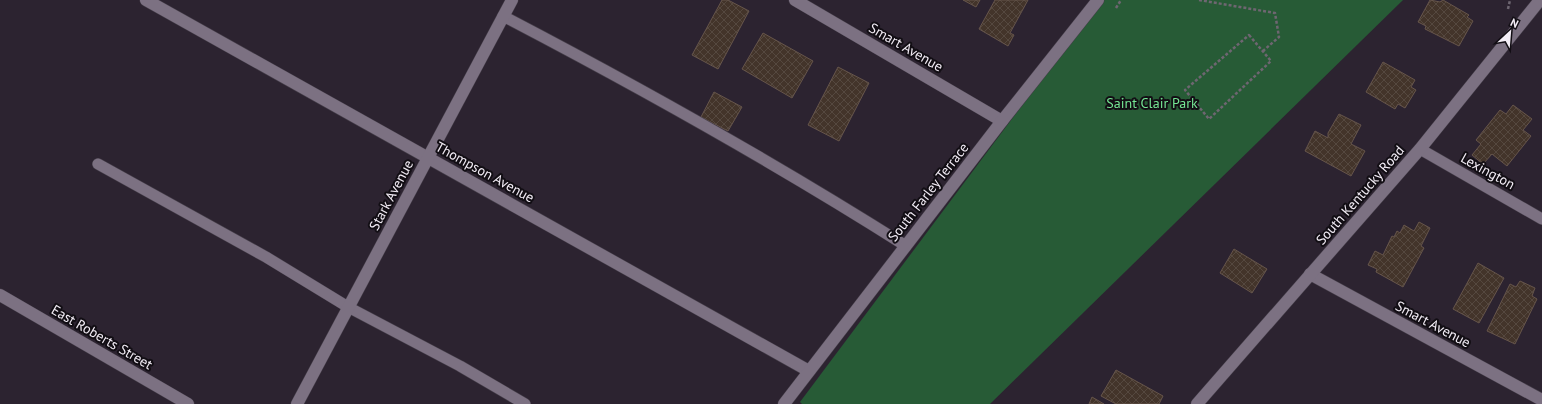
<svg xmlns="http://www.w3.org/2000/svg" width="1542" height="404" font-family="'PT Sans',sans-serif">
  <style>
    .green { fill: #275b36 }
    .building { fill: url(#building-cross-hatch); stroke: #66554b }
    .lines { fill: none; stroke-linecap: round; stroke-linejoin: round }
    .lane-casing { stroke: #453e49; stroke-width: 12 }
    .street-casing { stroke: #453e49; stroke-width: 13 }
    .path { stroke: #6e6671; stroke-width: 2.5; stroke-dasharray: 3 2; stroke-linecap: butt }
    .lane { stroke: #7c7182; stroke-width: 11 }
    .street { stroke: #7c7182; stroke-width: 12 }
    .labels { text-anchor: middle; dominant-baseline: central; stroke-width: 4; stroke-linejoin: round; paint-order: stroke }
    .street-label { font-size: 14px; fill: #f3edf6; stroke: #120e14 }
    .park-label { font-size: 14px; fill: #75e794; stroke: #120e14 }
  </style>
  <defs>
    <pattern id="building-cross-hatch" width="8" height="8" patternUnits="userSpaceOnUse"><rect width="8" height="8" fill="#43342a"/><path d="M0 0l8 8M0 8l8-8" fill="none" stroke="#55483f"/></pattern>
  </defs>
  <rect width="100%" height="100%" fill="#2c2330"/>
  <path class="green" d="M1101,0h302l-413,404h-188l-2,-2z"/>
  <g class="building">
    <path d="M722,0h6l21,11 -31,58 -26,-14z"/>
    <path d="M963,0h17l-4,7z"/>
    <path d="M995,0h33l-18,33 4,2 -6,11 -29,-17z"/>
    <path d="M1430,0l10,2 3,-2 26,15 -2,2 6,4 -14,25 -34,-17 1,-3 -8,-4z"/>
    <path d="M763,33l50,28 -21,37 -50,-29z"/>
    <path d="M1383,62l32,18 -4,7 5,3 -11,18 -7,-4 -3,5 -29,-17z"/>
    <path d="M838,67l31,16 -30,58 -31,-16z"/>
    <path d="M714,92l28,15 -14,24 -27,-14z"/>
    <path d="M1513,105l19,14 -9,11 8,6 -24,30 -15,-12 -9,10 -11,-9 9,-11 -5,-4 24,-30 6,4z"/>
    <path d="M1339,114l22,11 -10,19 14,7 -14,25 -46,-25 10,-20 13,7v-5z"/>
    <path d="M1419,222l11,6 -9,18 3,2 -21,39 -27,-15 1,-3 -9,-4 7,-14 8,4 9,-19 2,1 3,-6 3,2 4,-8 10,6z"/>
    <path d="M1234,249l33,20 -15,24 -32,-20z"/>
    <path d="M1478,263l26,15 -25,45 -26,-14z"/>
    <path d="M1520,281l15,7 -3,8 5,3 -22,45 -28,-13 23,-47 6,3z"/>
    <path d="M1116,370l47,26 -4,8h-43l-15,-8z"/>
    <path d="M1092,397l12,7h-15z"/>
  </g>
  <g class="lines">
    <g class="lane-casing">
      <g id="lane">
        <path d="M503,16c138,72 272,147 403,230"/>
        <path d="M1420,149l122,70"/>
        <path d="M98,164l168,93 82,50 112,59 65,38"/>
      </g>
    </g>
    <g class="street-casing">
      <g id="street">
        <path d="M146,0l663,371"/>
        <path d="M795,0l207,121"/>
        <path d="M1310,274l232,126"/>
        <path d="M0,295l188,109"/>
        <path d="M297,404l215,-404"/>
        <path d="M784,404l218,-283 96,-121"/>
        <path d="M1197,404l223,-255 120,-149"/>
      </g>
    </g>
    <g class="path">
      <path d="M1199,0l76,13 4,24 -16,14"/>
      <path d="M1116,8l5,-8"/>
      <path d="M1508,9l2,-9"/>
      <path d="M1249,35l22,26 -62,58 -24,-29z"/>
    </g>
    <use href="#lane" class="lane"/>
    <use href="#street" class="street"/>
  </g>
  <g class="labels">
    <g class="street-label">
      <text transform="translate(906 47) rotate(30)">Smart Avenue</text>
      <text transform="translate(1488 171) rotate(29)">Lexington</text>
      <text transform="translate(485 172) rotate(29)">Thompson Avenue</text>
      <text transform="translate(928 192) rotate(-52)">South Farley Terrace</text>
      <text transform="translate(391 195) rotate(-62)">Stark Avenue</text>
      <text transform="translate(1360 195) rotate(-49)">South Kentucky Road</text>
      <text transform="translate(1433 324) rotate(28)">Smart Avenue</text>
      <text transform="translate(102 337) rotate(30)">East Roberts Street</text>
    </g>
    <g class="park-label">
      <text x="1152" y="103">Saint Clair Park</text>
    </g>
  </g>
  <g transform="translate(1510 32) rotate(26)" stroke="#120e14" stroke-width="3" paint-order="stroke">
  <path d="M0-3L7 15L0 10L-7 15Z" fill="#f3edf6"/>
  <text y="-6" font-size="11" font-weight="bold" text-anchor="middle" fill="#f3edf6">N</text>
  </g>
</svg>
